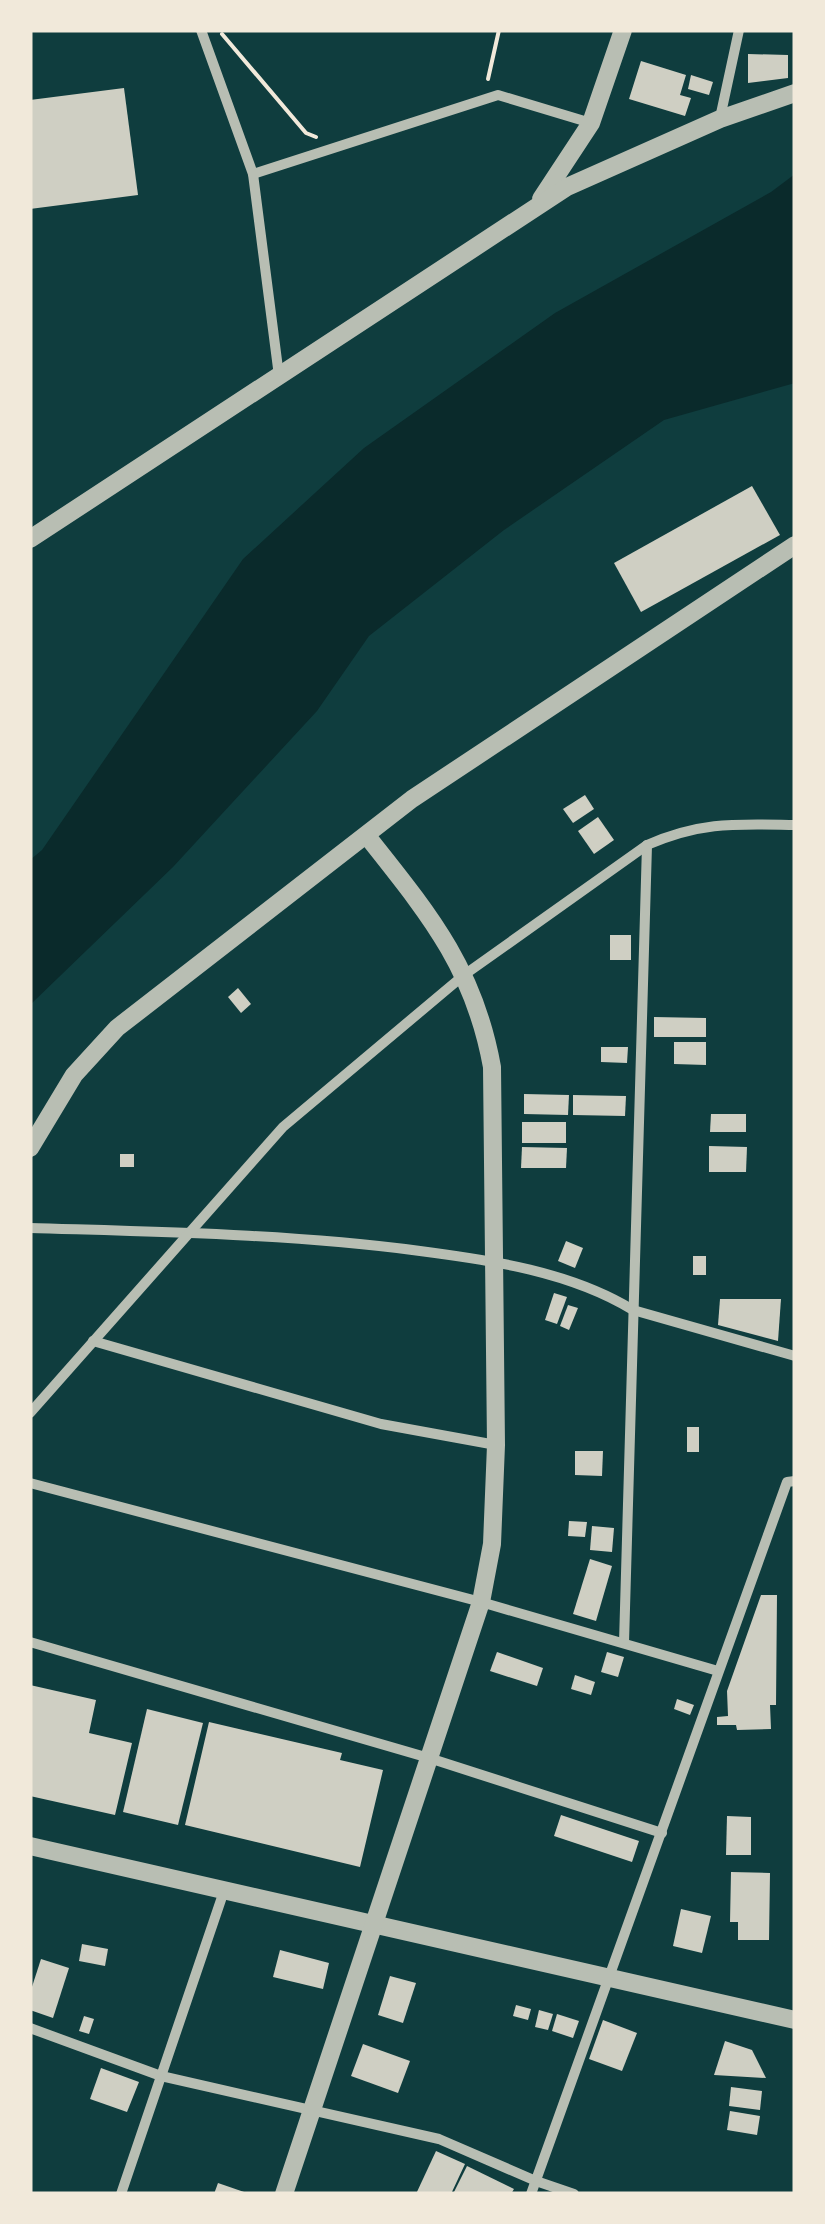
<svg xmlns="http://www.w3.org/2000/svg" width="825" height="2224" font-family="'Source Sans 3',sans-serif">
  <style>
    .water { fill: #0a2a2b }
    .building { fill: #cfcfc3 }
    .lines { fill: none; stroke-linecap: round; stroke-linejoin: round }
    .path { stroke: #f1e9da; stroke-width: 4 }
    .minor { stroke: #b8beb3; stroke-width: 10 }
    .tertiary { stroke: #b8beb3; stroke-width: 18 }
  </style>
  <rect width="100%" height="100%" fill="#0f3d3e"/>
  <path class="water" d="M795,174v209l-131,37 -160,110 -135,106 -52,75 -144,156 -143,138v-145l12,-10 201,-291 121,-111 191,-135 216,-121z"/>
  <g class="building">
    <path d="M748,54l40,1v23l-40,5z"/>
    <path d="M641,61l45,14 -6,20 11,3 -6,18 -56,-17z"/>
    <path d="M691,75l22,7 -4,13 -21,-6z"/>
    <path d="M124,88l14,107 -108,14v-109z"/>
    <path d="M752,486l28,49 -139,77 -27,-49z"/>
    <path d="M585,795l9,14 -21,14 -10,-14z"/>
    <path d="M598,817l16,23 -20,14 -16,-23z"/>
    <rect x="610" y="935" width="21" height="25"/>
    <path d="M238,988l13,16 -10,9 -13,-16z"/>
    <path d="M654,1017l52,1v19h-52z"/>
    <path d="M674,1042h32v23l-32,-1z"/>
    <path d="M601,1047h27l-1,16 -26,-1z"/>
    <path d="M524,1094l45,1 -1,20 -44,-1z"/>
    <path d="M573,1095l53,1 -1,20 -52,-1z"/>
    <path d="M711,1114h35v18h-36z"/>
    <rect x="522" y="1122" width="44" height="21"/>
    <path d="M709,1146l38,1 -1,25h-37z"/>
    <path d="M522,1147l45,1 -1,20h-45z"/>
    <rect x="120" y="1154" width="14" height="13"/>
    <path d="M566,1241l17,7 -8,20 -17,-7z"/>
    <rect x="693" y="1256" width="13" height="19"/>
    <path d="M554,1293l13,4 -10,27 -12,-4z"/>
    <path d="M720,1299h61l-3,42 -60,-16z"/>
    <path d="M568,1305l10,3 -9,22 -9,-4z"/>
    <rect x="687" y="1427" width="12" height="25"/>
    <path d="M575,1451h28l-1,25 -27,-1z"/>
    <path d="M569,1521l18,1 -2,15 -17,-1z"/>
    <path d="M592,1526l22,2 -2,24 -22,-2z"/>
    <path d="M590,1559l22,7 -16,55 -23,-7z"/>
    <path d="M761,1595h16l-1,110h-6l1,24 -34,1 -1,-5h-19v-8l11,-1 -1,-25z"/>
    <path d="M497,1652l46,16 -6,18 -47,-15z"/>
    <path d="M607,1652l17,5 -6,20 -17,-5z"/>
    <path d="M575,1675l20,7 -4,13 -20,-6z"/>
    <path d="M30,1685l66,15 -7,33 43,10 -17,72 -85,-19z"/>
    <path d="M677,1699l17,6 -4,10 -16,-6z"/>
    <path d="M147,1709l56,14 -25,102 -55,-13z"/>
    <path d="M209,1722l133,31 -2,7 43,10 -23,97 -175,-42z"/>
    <path d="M561,1815l78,26 -7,21 -78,-26z"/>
    <path d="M727,1816l24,1v38h-25z"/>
    <path d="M731,1872l39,1 -1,67h-31v-18h-8z"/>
    <path d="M681,1909l30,7 -9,37 -29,-7z"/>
    <path d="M82,1944l26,5 -3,17 -26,-5z"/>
    <path d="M280,1950l49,13 -6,26 -50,-12z"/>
    <path d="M41,1959l28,9 -16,50 -23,-8v-17z"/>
    <path d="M390,1976l26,7 -13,40 -25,-8z"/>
    <path d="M516,2005l15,4 -3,11 -15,-4z"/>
    <path d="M539,2010l14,4 -5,16 -13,-3z"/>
    <path d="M557,2014l22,7 -6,17 -21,-7z"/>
    <path d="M84,2016l10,3 -5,15 -10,-3z"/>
    <path d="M603,2020l34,13 -15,38 -33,-12z"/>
    <path d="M725,2041l27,9 14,28 -52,-3z"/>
    <path d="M363,2044l47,17 -12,32 -47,-17z"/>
    <path d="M101,2068l38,14 -12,30 -37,-13z"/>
    <path d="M731,2087l31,4 -2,19 -31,-4z"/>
    <path d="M730,2111l30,5 -3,19 -30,-5z"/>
    <path d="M436,2151l29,13 -14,30h-35z"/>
    <path d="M467,2166l47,23 -3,5 -57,-2z"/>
    <path d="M218,2183l29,10v1h-33z"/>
  </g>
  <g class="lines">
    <g class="path">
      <path d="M222,34l84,99 10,4"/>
      <path d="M488,79l11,-49"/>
    </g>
    <g class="minor">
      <path d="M201,30l52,144 26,202"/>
      <path d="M720,118l19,-88"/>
      <path d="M253,174l245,-79 93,28"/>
      <path d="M30,1228c130,4 261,6 390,23 71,9 151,21 213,59l162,46"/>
      <path d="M93,1341l288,83 115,21"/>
      <path d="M30,1413l253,-286 181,-152 183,-130c55,-24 90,-21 148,-20"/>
      <path d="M30,1483l451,119 237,69"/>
      <path d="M30,1642l399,116 233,75"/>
      <path d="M624,1643l23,-798"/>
      <path d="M30,2028l131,48 278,63 97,42 38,13"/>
      <path d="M121,2194l103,-303"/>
      <path d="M531,2194l256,-712 8,-1"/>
    </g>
    <g class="tertiary">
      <path d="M541,199l50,-76 32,-93"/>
      <path d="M30,539l537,-352 153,-68 75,-26"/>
      <path d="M30,1148l44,-73 43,-47 295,-229 383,-254"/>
      <path d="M30,1846l765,174"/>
      <path d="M284,2194l197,-592 11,-58 4,-99 -4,-378c-18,-100 -64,-154 -125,-231"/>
    </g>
  </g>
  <rect width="825" height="2224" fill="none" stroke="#f1e9da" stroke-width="65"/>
</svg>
